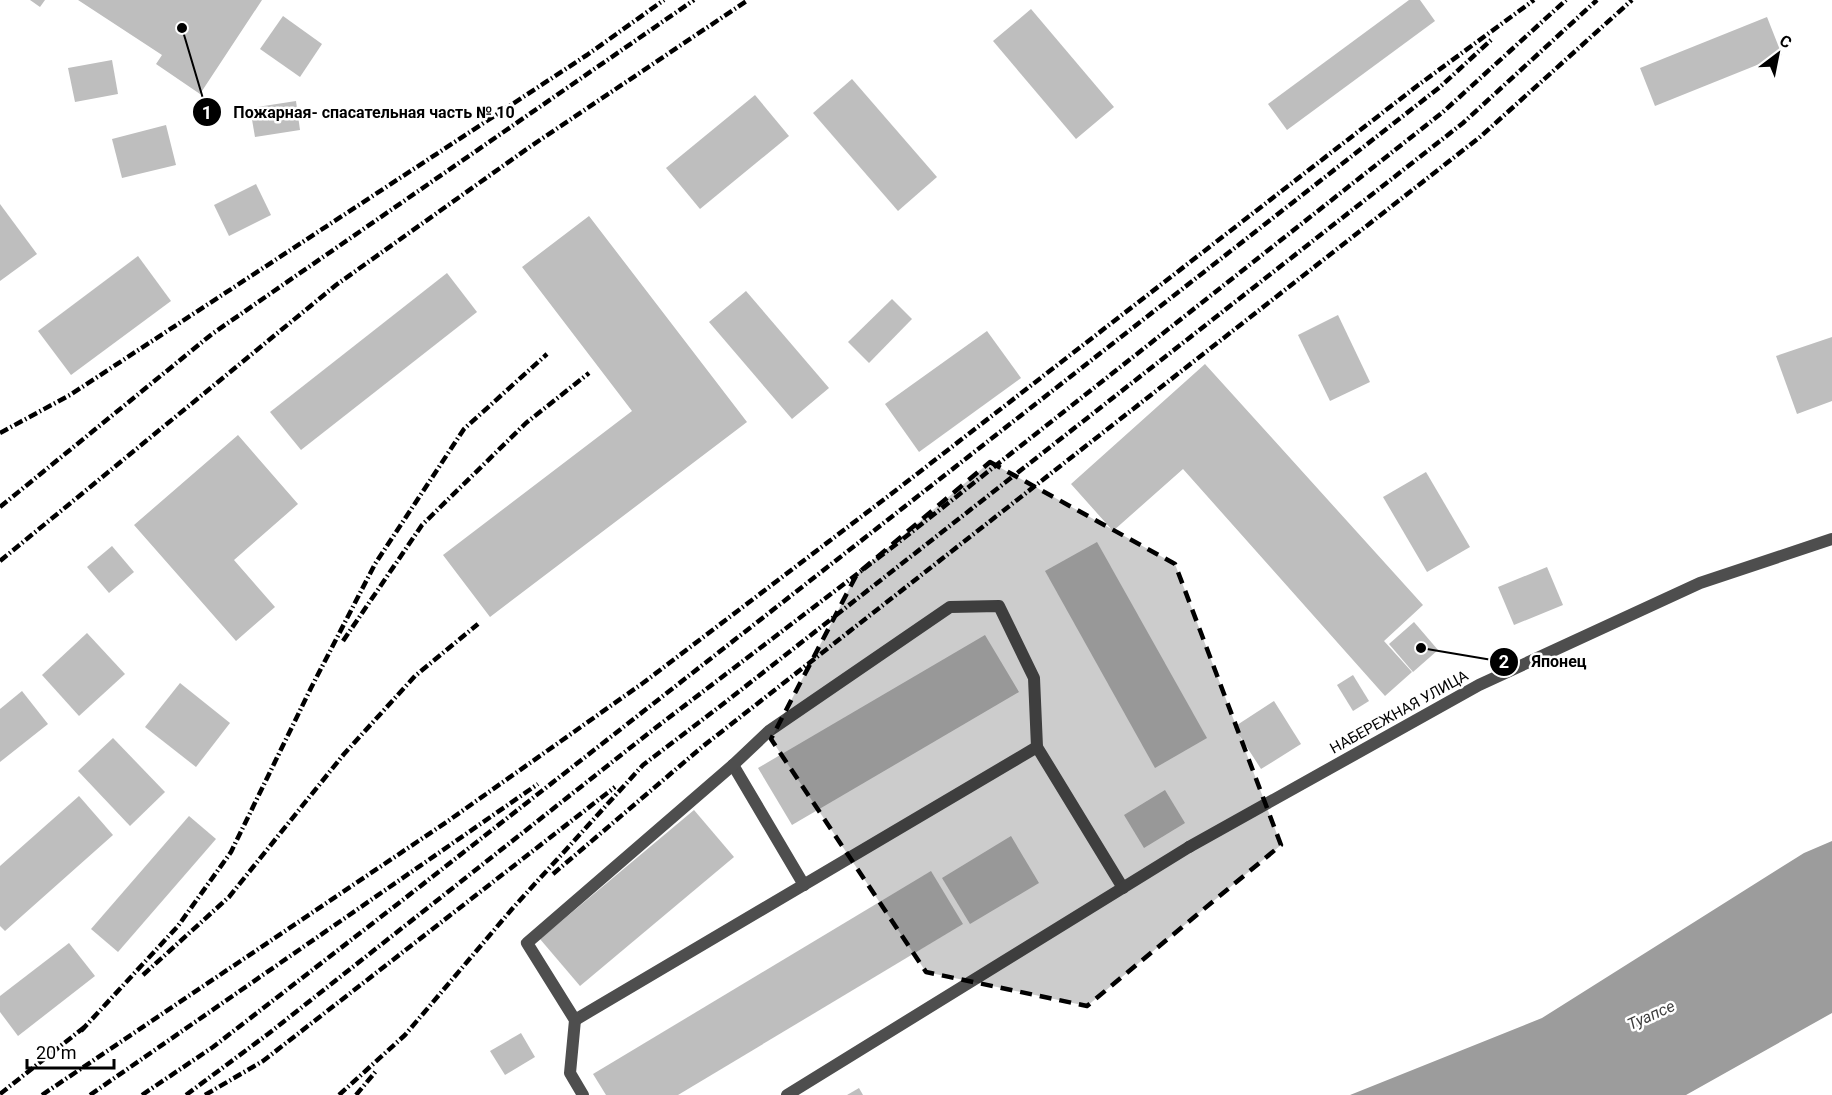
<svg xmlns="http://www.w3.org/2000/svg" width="1832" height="1095" font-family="Roboto,sans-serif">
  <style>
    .water { fill: #9c9c9c }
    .building { fill: #bebebe }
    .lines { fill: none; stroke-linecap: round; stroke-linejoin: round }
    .service { stroke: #4e4e4e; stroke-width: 12 }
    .minor { stroke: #4e4e4e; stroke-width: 12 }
    .rail { stroke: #000; stroke-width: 4.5; stroke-dasharray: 9 3 1.5 3; stroke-linecap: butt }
    .marked { fill: #000; fill-opacity: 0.2; stroke: #000; stroke-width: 4.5; stroke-dasharray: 12 8; stroke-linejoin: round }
    .labels { text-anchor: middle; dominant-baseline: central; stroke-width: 5; stroke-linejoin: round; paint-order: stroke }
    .street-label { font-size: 15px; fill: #000; stroke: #fff }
    .water-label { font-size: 16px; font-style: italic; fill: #3d3d3d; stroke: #fff }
    .leader { fill: none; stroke: #000; stroke-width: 2 }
    .callout-dot { fill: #000; stroke: #fff; stroke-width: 2 }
    .mark-label { font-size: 18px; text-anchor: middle; font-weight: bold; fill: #fff }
    .callout-label { font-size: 16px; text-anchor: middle; font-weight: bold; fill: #000; stroke: #fff; stroke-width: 5; stroke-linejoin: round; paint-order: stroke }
  </style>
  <rect width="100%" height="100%" fill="#fff"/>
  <path class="water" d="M1832,841v172l-146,82h-336l192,-77 262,-165z"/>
  <g class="building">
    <path d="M30,0h15l-5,7z"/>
    <path d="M78,0h184l-62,94 -44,-30 6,-9z"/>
    <path d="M1409,0h11l15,21 -148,109 -19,-26z"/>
    <path d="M1031,9l83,98 -38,32 -83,-98z"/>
    <path d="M283,16l39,28 -22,33 -40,-28z"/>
    <path d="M1767,17l15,38 -127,51 -15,-38z"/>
    <path d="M112,60l6,34 -43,8 -7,-34z"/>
    <path d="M852,79l85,98 -39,34 -85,-98z"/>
    <path d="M755,95l34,41 -89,73 -34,-41z"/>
    <path d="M296,101l4,29 -45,7 -5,-29z"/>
    <path d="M166,125l10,40 -54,13 -10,-39z"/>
    <path d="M256,184l15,31 -42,21 -15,-31z"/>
    <path d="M0,204l37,50 -37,27z"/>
    <path d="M589,216l158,206 -257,195 -47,-62 189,-144 -110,-144z"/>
    <path d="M138,256l33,45 -100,74 -33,-44z"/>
    <path d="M447,273l30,39 -176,138 -31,-38z"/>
    <path d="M746,291l83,97 -37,31 -83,-97z"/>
    <path d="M892,299l20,20 -43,44 -21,-21z"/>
    <path d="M1338,315l32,67 -40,19 -32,-66z"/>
    <path d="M987,331l34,47 -102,74 -34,-48z"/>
    <path d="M1832,337v64l-35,13 -21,-58z"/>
    <path d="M1205,364l218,241 -39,36 28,31 -27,24 -202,-227 -70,62 -42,-47z"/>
    <path d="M238,435l60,69 -64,56 41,47 -39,34 -102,-116z"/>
    <path d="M1426,472l44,75 -43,25 -44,-75z"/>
    <path d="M1097,542l110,196 -52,30 -110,-197z"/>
    <path d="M112,546l22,26 -25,21 -22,-26z"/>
    <path d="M1547,567l16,38 -49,20 -16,-38z"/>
    <path d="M1414,622l24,28 -25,22 -24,-28z"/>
    <path d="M87,633l38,41 -46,42 -37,-41z"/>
    <path d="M985,635l34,57 -227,133 -34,-57z"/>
    <path d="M1353,675l16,26 -16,10 -16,-26z"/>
    <path d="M180,683l50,40 -34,44 -51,-40z"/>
    <path d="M22,691l26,33 -48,38v-53z"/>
    <path d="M1274,701l27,43 -40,25 -27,-42z"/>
    <path d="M113,738l52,54 -35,34 -52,-55z"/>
    <path d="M1165,790l20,33 -41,25 -20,-33z"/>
    <path d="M79,796l34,39 -108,96 -5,-5v-60z"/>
    <path d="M694,810l40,47 -154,129 -40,-47z"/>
    <path d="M189,816l27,23 -98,113 -27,-23z"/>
    <path d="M1011,836l28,47 -69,41 -28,-46z"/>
    <path d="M931,871l32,53 -285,171h-72l-13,-21z"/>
    <path d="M69,943l26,33 -77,60 -18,-24v-16z"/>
    <path d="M521,1033l14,24 -30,18 -15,-24z"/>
    <path d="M859,1088l4,7h-16z"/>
  </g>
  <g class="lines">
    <g class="service">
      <path d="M733,765l71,120"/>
      <path d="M575,1020l462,-273"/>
      <path d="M583,1095l-13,-22 5,-53 -48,-77 206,-178 36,-34 181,-124 49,-1 35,72 3,69 86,141"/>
      <path d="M787,1095l402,-248"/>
    </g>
    <path class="minor" d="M1189,847l290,-162 221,-102 132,-44"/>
    <g class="rail">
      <path d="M0,433l70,-38 517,-340 77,-55"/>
      <path d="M0,507l212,-173 482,-334"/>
      <path d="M0,561l336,-276 195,-139 217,-146"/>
      <path d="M343,641l79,-116 104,-102 63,-50"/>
      <path d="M553,874l149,-127 778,-610 152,-137"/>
      <path d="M143,975l86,-78 115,-143 71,-78 63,-52"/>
      <path d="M81,1031l97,-105 53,-74 80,-164 64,-124 89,-135 83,-75"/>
      <path d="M0,1094l87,-69"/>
      <path d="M42,1095l406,-274 195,-138 252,-192 522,-405 117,-86"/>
      <path d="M90,1095l448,-311"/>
      <path d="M142,1095l71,-48 191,-148 1036,-812 51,-47"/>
      <path d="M186,1095l82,-61 386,-305 245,-187 544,-430 123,-112"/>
      <path d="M205,1095l58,-34 352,-274"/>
      <path d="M339,1095l66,-60 107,-126 131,-144 80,-61 740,-581 134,-123"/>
      <path d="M356,1095l21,-25"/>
    </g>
  </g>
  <path class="marked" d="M990,462l185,102 106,281 -194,161 -161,-34 -155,-233 86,-165z"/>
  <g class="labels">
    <g class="street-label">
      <text transform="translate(1399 712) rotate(-29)">НАБЕРЕЖНАЯ УЛИЦА</text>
    </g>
    <g class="water-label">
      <text transform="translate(1651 1015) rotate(-24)">Туапсе</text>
    </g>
  </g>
  <path class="leader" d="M182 28L207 112M1421 648L1504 662"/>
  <g class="callout-dot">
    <circle cx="182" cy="28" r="6"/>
    <circle cx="1421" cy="648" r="6"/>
    <circle cx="207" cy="112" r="15"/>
    <circle cx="1504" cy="662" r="15"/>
  </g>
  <g class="mark-label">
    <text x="207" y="119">1</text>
    <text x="1504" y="668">2</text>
  </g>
  <g class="callout-label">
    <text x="374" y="118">Пожарная- спасательная часть № 10</text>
    <text x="1559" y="667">Японец</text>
  </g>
  <g transform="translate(1778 54) rotate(32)" stroke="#ffffff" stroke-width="4.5" paint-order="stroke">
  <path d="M0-4.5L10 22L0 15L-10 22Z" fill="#000000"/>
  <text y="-9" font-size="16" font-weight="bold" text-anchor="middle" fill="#000000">С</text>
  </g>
  <path d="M27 1059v9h87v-9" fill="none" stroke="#000000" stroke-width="3"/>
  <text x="36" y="1059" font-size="18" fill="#000000" stroke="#ffffff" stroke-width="4.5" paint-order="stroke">20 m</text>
</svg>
